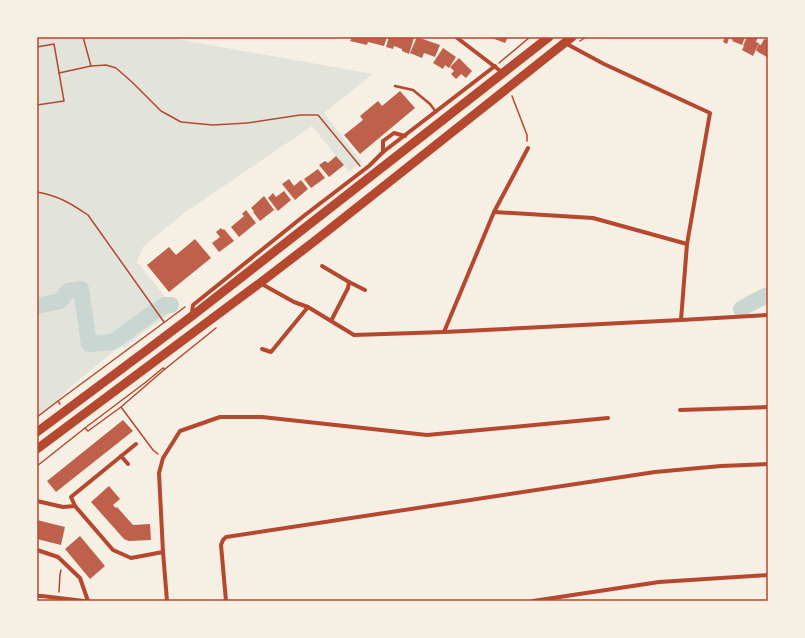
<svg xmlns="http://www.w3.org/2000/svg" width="805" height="638" font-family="'Varela Round',sans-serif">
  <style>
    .green { fill: #e2e4dc }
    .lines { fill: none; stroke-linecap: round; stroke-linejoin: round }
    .river { stroke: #c9d6d2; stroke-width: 16 }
    .building { fill: #bf614a }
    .path { stroke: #b5482f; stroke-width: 1.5 }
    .service { stroke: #b5482f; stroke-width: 2.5 }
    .minor { stroke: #b5482f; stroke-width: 4 }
    .trunk { stroke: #b5482f; stroke-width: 9 }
    .neatline { fill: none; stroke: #b5482f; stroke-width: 1.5 }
  </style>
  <rect width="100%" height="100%" fill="#f6efe4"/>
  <path class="green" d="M37,37h128l208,37 -49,39 38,49 -13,10 -37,-46 -128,87 -41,34 -6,15 38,47 -12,11 -14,8 -24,19 -5,-1 -48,40 -35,34z"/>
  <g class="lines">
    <g class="river">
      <path d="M37,306l23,-5 8,-10 13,-2 8,55 24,-2 42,-31"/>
      <path d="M741,309l16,-9 11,-5"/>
      <path d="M158,310l7,-5h6"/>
    </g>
  </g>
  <g class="building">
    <path d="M352,37h35l-3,9 -16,-4 -1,3 -17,-4z"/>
    <path d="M389,37h21l4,1 -5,16 -7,-3v-2l-8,-3 -1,3 -7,-2z"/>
    <path d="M417,37l23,8 -5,12 -11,-4 -2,5 -12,-5z"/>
    <path d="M489,37h19l-3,6z"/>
    <path d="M725,37h20l-3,8 -10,-4 1,-1 -4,-2 -2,6 -4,-2z"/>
    <path d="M747,37h11l-2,5 3,1 -6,13 -11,-6 2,-4h-1z"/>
    <path d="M764,39l4,1 -1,17 -9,-5 -2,-2 3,-6 2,1z"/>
    <path d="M443,48l13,9 -7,11 -4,-3 -2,4 -10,-6z"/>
    <path d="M459,58l13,13 -6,7 -5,-4 -5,5 -5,-5 3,-3 -4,-4z"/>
    <path d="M400,91l15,17 -55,46 -16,-19 19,-15 -3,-4 18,-15 4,5z"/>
    <path d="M336,156l8,9 -15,12 -10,-12 6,-4 3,2z"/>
    <path d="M318,169l7,9 -14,10 -7,-9z"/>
    <path d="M289,179l5,7 7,-6 7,9 -13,11 -13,-16z"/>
    <path d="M284,191l7,9 -13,11 -10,-13 5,-5 3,4z"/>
    <path d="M264,196l10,14 -14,11 -7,-9 1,-1 -3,-3z"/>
    <path d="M246,210l10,13 -17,14 -8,-10 13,-11 -2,-2z"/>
    <path d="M221,228l2,2 1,-1 10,12 -15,11 -7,-9 8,-6 -4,-5z"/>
    <path d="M195,239l16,19 -42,34 -22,-27 22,-18 7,8z"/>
    <path d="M123,420l10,11 -77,61 -9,-11z"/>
    <path d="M109,486l11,13 -7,6 3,3 1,-1 16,18 17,-1 1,16 -22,1 -5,-2 -33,-37z"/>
    <path d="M37,520l28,7 -4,18 -24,-6z"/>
    <path d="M80,536l25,30 -15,13 -25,-30z"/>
  </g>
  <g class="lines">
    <g class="path">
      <path d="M83,37l8,29 15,-1 10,3 16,14 29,29 20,11 32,3 34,-2 53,-8h18l42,51"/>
      <path d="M580,41l6,-4"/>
      <path d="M37,47l17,-3 10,57 -27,4"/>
      <path d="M499,63l31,-26"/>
      <path d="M59,73l32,-7"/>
      <path d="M512,96l15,39v6"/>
      <path d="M37,192c22,4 33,11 51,23l76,107"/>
      <path d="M60,404l-2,-3 127,-94"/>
      <path d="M121,407l32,43 5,4"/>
      <path d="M37,417l21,-16"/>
      <path d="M85,428l3,3 33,-24 44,-38 51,-41"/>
      <path d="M37,466l48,-38 61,-46 17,-14 2,1"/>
      <path d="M59,592l1,-18 1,-4"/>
    </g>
    <path class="service" d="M395,86l18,4 17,14 6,8"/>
    <g class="minor">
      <path d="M456,37l47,36"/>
      <path d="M565,43l39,21 106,49 -23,131 -6,76"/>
      <path d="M383,152v-11l11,-8 11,3"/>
      <path d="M494,212l99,6 94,26"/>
      <path d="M322,266l27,16 -1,6 -17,33"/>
      <path d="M349,282l16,8"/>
      <path d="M260,283l34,19 14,5 46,28 90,-3 237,-12 87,-5"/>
      <path d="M192,313l1,-8 112,-90 64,-49 14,-14 112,-86"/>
      <path d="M444,332l50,-120 34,-64"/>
      <path d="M262,349l9,3 37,-45"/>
      <path d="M680,410l88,-3"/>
      <path d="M136,444l-65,53 4,9 38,44 18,8 32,-6"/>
      <path d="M121,456l7,8"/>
      <path d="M37,501l26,6 12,-1"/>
      <path d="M37,550l21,7 22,21 8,23"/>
      <path d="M37,596h5l42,5"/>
      <path d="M167,601l-4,-49 -4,-79 4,-15 17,-27 40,-14h42l165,18 181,-17"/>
      <path d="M226,601l-5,-56 2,-5 3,-3 429,-65 66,-6 47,-2"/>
      <path d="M533,601l126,-19 109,-7"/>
    </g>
    <g class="trunk">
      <path d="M37,432l110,-82 45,-34 357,-279"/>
      <path d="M37,449l223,-166 56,-43 256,-203"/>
    </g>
  </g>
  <rect width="805" height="638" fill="none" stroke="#f6efe4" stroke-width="76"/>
  <rect x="38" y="38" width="729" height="562" class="neatline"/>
</svg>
